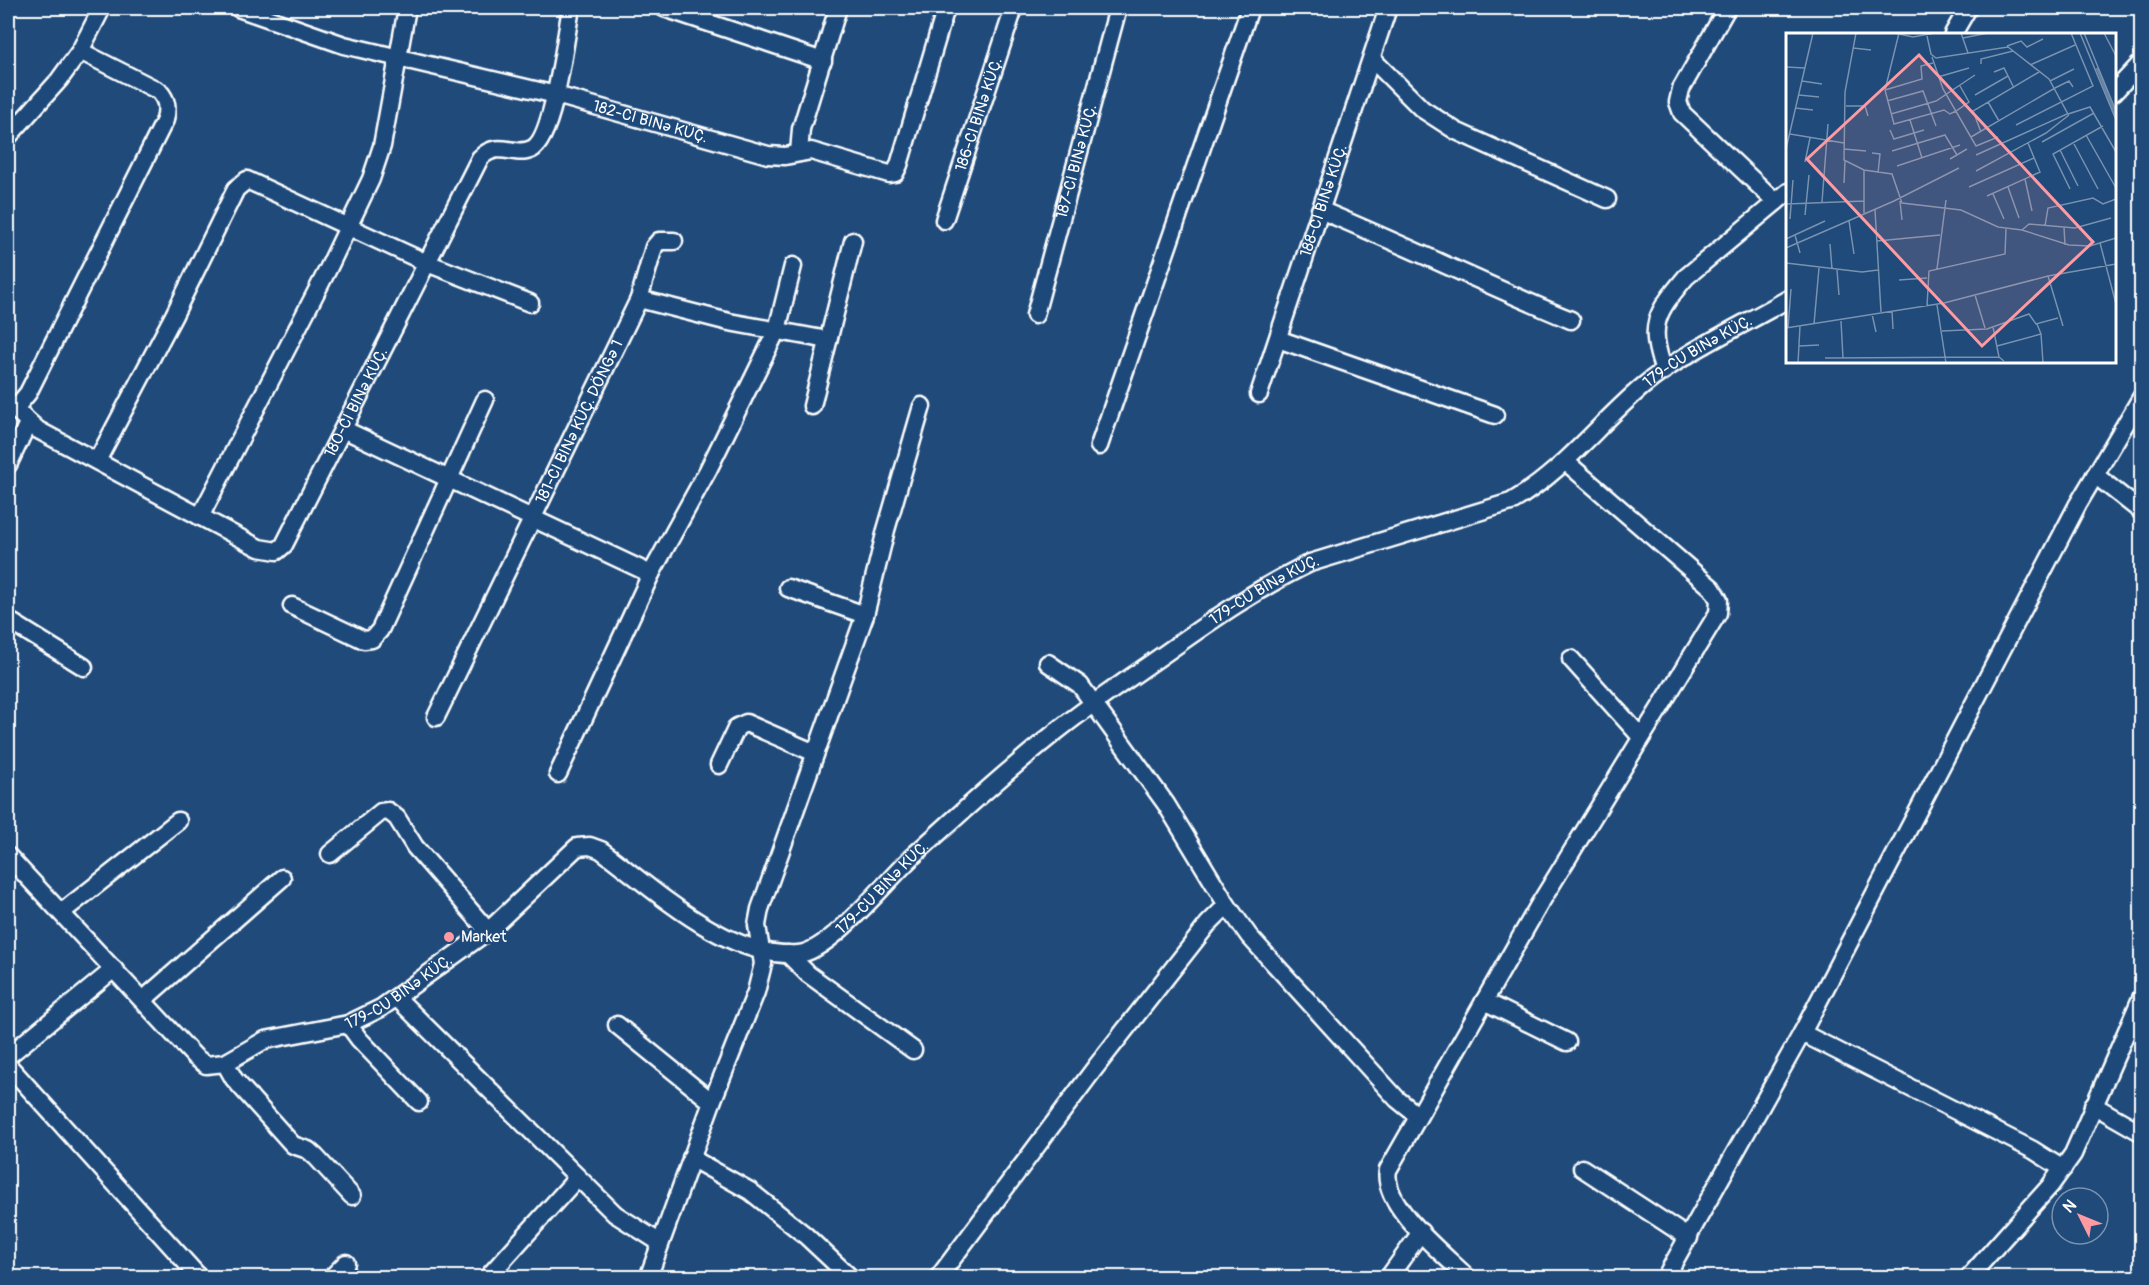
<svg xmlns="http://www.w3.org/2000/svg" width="2149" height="1285" font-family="Pangolin,sans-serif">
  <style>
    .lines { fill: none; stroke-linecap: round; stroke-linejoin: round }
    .street-casing { stroke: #fff; stroke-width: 21 }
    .street { stroke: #1f4a7a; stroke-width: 16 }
    .poi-dot { fill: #ff9aa2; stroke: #1f4a7a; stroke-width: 2 }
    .labels { text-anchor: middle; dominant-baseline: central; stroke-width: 5; stroke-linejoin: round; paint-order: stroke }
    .street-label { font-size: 16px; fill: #fff; stroke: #1f4a7a }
    .poi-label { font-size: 16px; fill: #fff; stroke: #1f4a7a; text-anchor: start }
    .inset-river { fill: none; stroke: #6583a4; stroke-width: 3 }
    .inset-road { fill: none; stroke: #7992af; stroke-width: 1.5 }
    .view { fill: #ff9aa2; fill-opacity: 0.15; stroke: #ff9aa2; stroke-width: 3 }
    .inset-edge { fill: none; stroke: #fff; stroke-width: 3 }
  </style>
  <rect width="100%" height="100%" fill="#1f4a7a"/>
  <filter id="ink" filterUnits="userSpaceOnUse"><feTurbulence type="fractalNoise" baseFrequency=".0167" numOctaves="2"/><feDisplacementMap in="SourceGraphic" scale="12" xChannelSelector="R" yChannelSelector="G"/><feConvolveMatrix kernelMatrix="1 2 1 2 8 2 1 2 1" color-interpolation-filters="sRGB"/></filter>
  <g filter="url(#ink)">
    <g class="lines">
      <g class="street-casing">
        <g id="street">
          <path id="s1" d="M238,8l106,37 212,50 212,60 17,1 26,-5 78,23 6,-1 4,-8 47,-157"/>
          <path d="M664,8l159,53"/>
          <path d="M1727,8l-46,81 -3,13 4,11 94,89"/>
          <path d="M1953,34l15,-26"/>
          <path d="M1372,59l50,50 34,22 151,68"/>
          <path d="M2114,92l28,-30"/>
          <path d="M8,137l51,-57 21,-29"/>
          <path d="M799,153l2,-24 37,-121"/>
          <path d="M1320,210c85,35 166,75 251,110"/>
          <path id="s2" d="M944,220l70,-212"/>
          <path d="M639,299l15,-52 5,-6h15"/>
          <path id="s3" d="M1035,315l83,-307"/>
          <path d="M1278,339l217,76"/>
          <path d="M1664,371c-16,-46 -9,-57 22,-94l102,-85"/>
          <path id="s4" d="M1259,394l129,-386"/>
          <path id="s5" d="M8,403l30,27 221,118 18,3 7,-6 196,-387c20,-19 34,0 52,-9 22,-11 34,-115 39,-141"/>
          <path d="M812,406l41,-165"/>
          <path d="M14,410l14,-17 137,-273c3,-13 2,-20 -6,-29l-79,-40 22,-43"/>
          <path d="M345,430l306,144"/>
          <path d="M1099,446l151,-438"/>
          <path d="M97,461l77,-146 62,-126 11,-9 180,83 103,40"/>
          <path d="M8,465l20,-42"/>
          <path d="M2095,475l47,37"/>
          <path d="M200,517l128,-248 43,-90 11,-33 25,-138"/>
          <path d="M788,588l77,27"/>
          <path d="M292,606l72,34 8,-1 8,-9 105,-230"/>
          <path d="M8,622l5,1 71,44"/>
          <path d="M1571,659l70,78"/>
          <path d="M1048,663l32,22 86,119 61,101 22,31 148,163 21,17"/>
          <path id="s6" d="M436,717l203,-418 90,23 99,18"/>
          <path d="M719,765l18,-38 9,-4 69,30"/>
          <path d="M558,774l93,-200 57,-104 69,-140 16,-64"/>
          <path d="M330,854l51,-42 7,-1 9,7 18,29 73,84"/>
          <path id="s7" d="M8,856l187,201 11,8 19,-2 40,-23 83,-16 33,-16 107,-77 89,-84 13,-1 11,4c54,40 126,109 197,104 32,-2 89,-74 115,-98 47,-42 94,-86 144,-125 35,-28 73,-53 110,-79 45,-32 93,-65 143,-89l201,-61c52,-30 86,-77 131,-115 40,-34 100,-61 146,-88"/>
          <path d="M62,912l116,-91"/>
          <path d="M788,954l20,20 105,76"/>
          <path d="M397,998l218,216 44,28"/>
          <path d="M143,1000l139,-122"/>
          <path d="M1484,1001l83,41"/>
          <path d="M348,1024l11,15 60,63"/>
          <path d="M617,1025l95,77"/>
          <path d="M1802,1033l231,117 30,19"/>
          <path d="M8,1056l106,-87"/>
          <path d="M225,1063l9,16 59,66 15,5 8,7 36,39"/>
          <path d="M8,1065l192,213"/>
          <path d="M2093,1105l49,28"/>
          <path d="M691,1158l59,33 55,44 46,43"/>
          <path d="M1582,1168l107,70"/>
          <path d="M331,1278l15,-15"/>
          <path d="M487,1278l90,-100"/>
          <path d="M648,1278l64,-176 44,-110 7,-28 -6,-39 3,-16 105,-294 21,-85 36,-124"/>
          <path d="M938,1278l157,-210 113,-144 19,-19"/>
          <path d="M1388,1278l33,-46"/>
          <path d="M1468,1278c-24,-24 -87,-72 -80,-108l151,-265 179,-292 1,-13 -7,-12 -146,-126"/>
          <path d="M1665,1278l137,-245 276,-529 64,-108"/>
          <path d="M1968,1278l82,-92 23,-32 69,-158"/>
        </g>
      </g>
      <use href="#street" class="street"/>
    </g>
  </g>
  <circle class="poi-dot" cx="449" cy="937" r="6"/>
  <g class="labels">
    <g class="street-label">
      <text stroke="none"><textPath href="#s2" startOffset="111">186-CI BINƏ KÜÇ.</textPath></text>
      <text stroke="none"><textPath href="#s1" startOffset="428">182-CI BINƏ KÜÇ.</textPath></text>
      <text stroke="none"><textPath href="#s3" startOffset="159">187-CI BINƏ KÜÇ.</textPath></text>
      <text stroke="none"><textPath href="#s4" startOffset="204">188-CI BINƏ KÜÇ.</textPath></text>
      <text stroke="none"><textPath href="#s7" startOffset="2080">179-CU BINƏ KÜÇ.</textPath></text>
      <text stroke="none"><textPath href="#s5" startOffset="478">180-CI BINƏ KÜÇ.</textPath></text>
      <text stroke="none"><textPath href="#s6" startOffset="328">181-CI BINƏ KÜÇ. DÖNGƏ 1</textPath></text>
      <text stroke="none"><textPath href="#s7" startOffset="1576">179-CU BINƏ KÜÇ.</textPath></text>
      <text stroke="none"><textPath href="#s7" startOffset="1090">179-CU BINƏ KÜÇ.</textPath></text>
      <text stroke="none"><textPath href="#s7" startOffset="498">179-CU BINƏ KÜÇ.</textPath></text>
    </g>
    <g class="poi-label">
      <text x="461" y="937">Market</text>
    </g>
  </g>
  <g transform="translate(1786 33)">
    <rect width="330" height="330" fill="#1f4a7a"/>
    <path class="inset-river" d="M311,35l19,48"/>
    <path class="inset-road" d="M70,0l-11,59 -1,68 20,10 28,4 10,29 59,7 37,17 24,3 47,15 21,1 26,-8M108,0l19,4 22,-4M113,0l-14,57 9,34 50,-14 6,4 6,-3 13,-9 -9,-16M175,0l7,20M294,0l36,87M298,0l32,78M318,0l12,23M141,3l4,18 5,4 72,-11 41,32 19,35 22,-7 26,45M177,5l25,-5M221,13l14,-5 6,6 16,-8M67,15l18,2M146,24l11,32 33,57 22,-9M195,31v-5l32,-8M244,32l45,-20M0,34l19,1M208,39l10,-4 10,20M152,44l31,-9M16,48l20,3M264,48l24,-12M99,57l37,-11 -1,-13 12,-3M13,62l20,2M189,62l33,-19M101,68l36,-10 13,35M202,69l11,19M60,73h19l3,10M9,75l18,2M105,81l45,-13 39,-26M124,87l12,38M230,92l77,-39 -22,-53M104,97l4,9 30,-9M195,99l-8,-21 66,-39M4,101l54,9M300,102l30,53M185,104l84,-49 14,-7 4,6M256,109l52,-29M287,109l25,47M0,116l27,-116M58,116l22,2M274,117l18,36M106,118l53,-16 12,20M86,120l8,1 -2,19M190,122l91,-41M164,126l17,-10M19,129l5,-24M111,133l63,-21M78,137v43M190,138l70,-38 23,-18M239,146l7,32M58,150l1,-22M183,154l65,-29M222,154l11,31M284,156l-17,-35 50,-28M207,161l11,25M201,163l53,-24 -12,-29M114,168l2,19M36,169l6,-78M0,171l78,-3M89,177l6,102M19,182l4,-40M4,186l3,-39M63,188l5,33M259,193l3,-18 45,-10 10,6 13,-5M278,194l1,18M236,197l7,-6 46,4 36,-10M9,202l5,18M0,206l39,-18M91,208l63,-6M314,210l16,61M44,211l2,25M0,215l108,-47 65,-33M0,230l76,9 16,-2M151,236l9,-69M51,237l2,25M262,243l15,50M113,247l28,-2M189,262l10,33M151,272l9,58M141,273l2,-35 76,-17 1,-25M106,278l1,18M86,281l4,18M55,288l2,37M28,291l5,-56M207,294l6,30 5,4M0,295l158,-25 104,-27 68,-12M2,295l3,-39M156,298l45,-2 42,-15 7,10 22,-6M255,301l2,29M13,313l20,-1M211,313l44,-12 -4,-10M39,325l174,-1M12,330l2,-37"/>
    <path class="view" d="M133,22l174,187 -111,104 -175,-187z"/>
    <rect width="330" height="330" class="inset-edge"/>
  </g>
  <rect width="2149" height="1285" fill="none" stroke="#1f4a7a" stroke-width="30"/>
  <rect x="15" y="15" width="2119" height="1255" fill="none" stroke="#fff" stroke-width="2" filter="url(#ink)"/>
  <g transform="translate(2080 1216) rotate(313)"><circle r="28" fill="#1f4a7a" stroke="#7992af" stroke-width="1.5"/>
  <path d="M0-4.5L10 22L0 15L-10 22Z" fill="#ff9aa2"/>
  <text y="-9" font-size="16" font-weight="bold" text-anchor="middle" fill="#ffffff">N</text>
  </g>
</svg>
